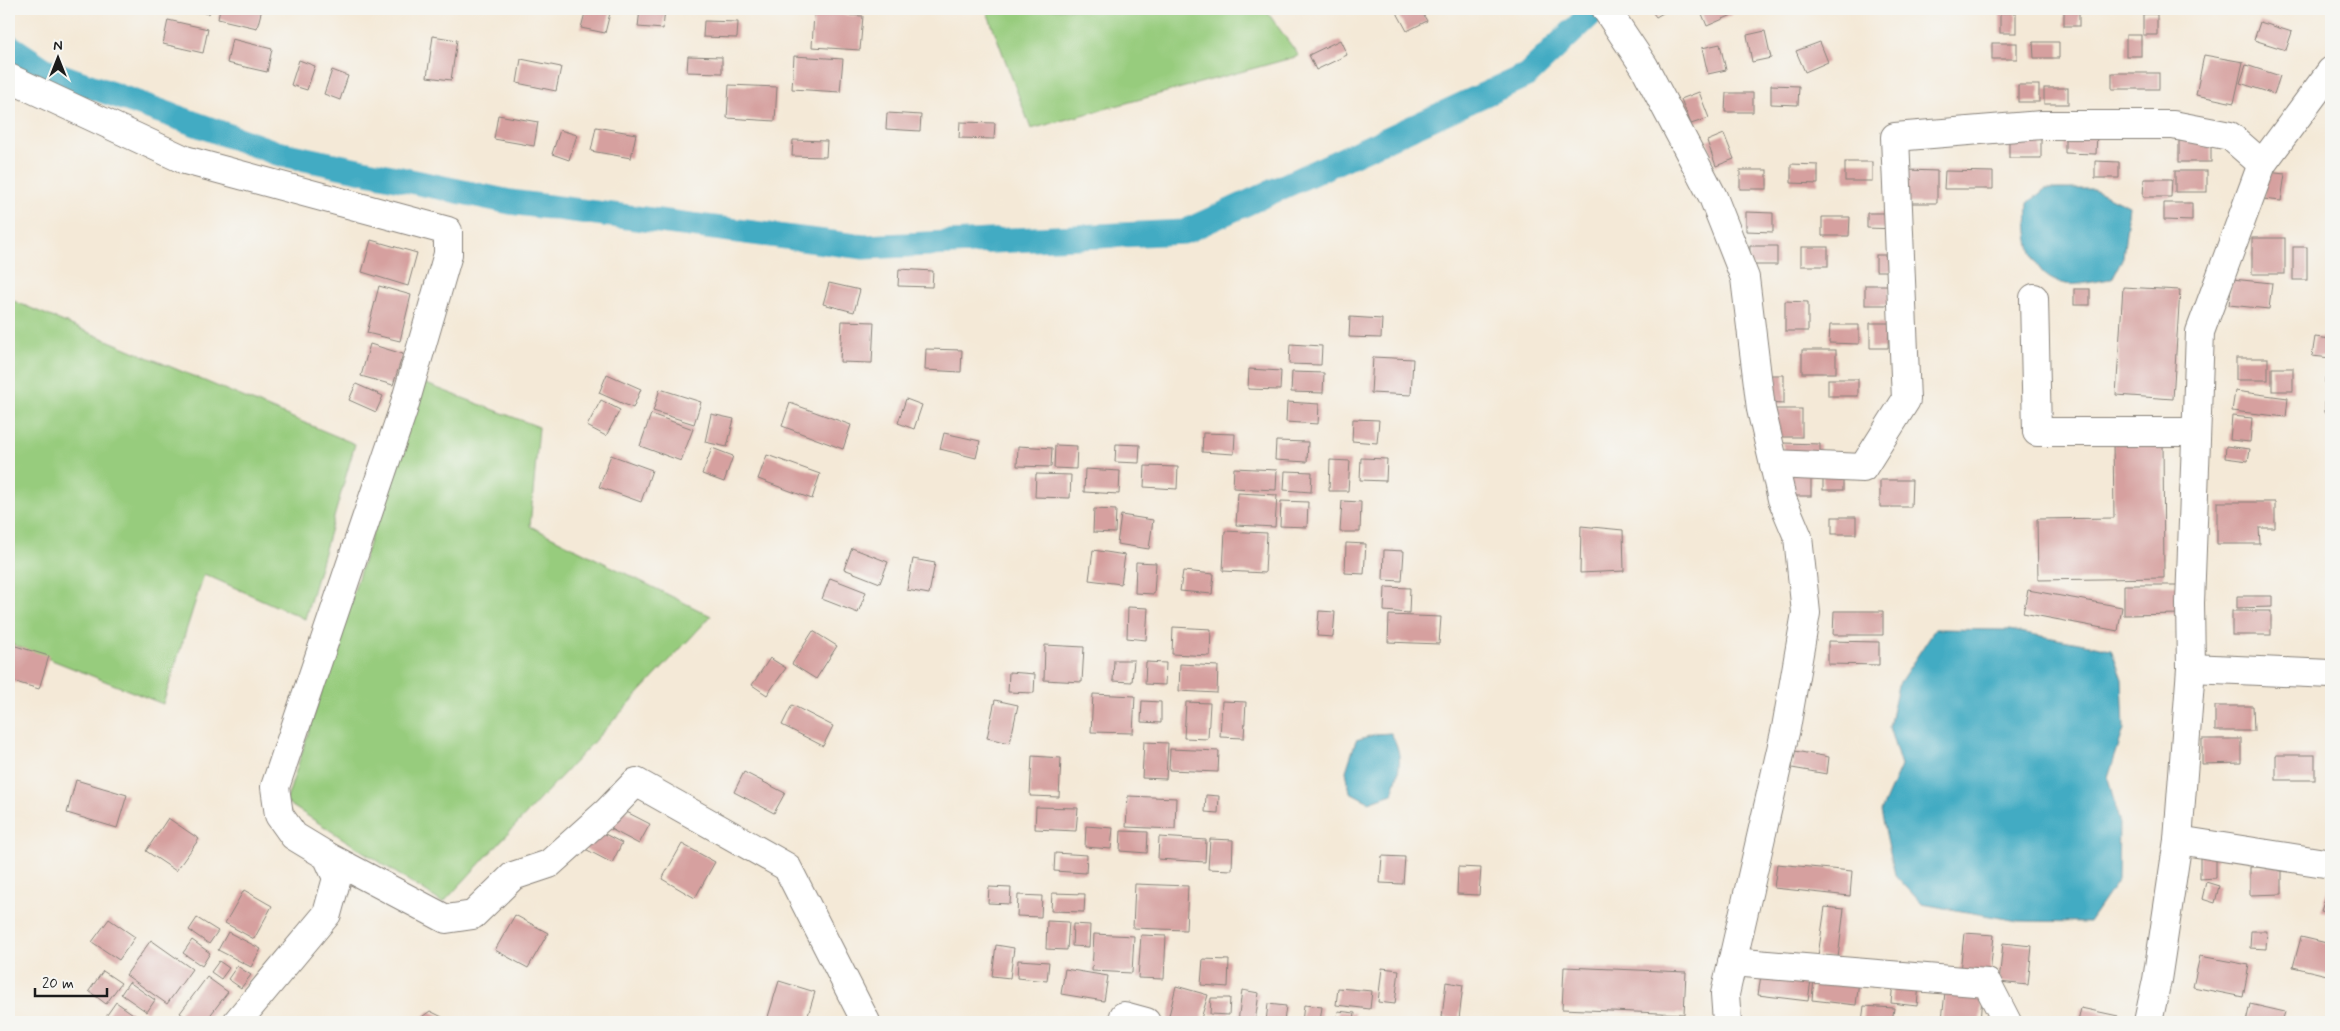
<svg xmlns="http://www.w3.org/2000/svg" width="2340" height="1031" font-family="Mynerve,sans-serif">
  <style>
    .green { fill: #97cc7d; stroke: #5a744c }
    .water { fill: #43abc3; stroke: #306470 }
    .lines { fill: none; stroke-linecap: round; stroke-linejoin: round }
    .canal { stroke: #43abc3; stroke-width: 25 }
    .building { fill: #d6a09f }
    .minor-casing { stroke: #88827a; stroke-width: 30 }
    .minor { stroke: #fff; stroke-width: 28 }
  </style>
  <rect width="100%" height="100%" fill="#f6f6f2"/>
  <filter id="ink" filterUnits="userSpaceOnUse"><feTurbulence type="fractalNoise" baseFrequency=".02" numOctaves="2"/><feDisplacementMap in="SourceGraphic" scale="10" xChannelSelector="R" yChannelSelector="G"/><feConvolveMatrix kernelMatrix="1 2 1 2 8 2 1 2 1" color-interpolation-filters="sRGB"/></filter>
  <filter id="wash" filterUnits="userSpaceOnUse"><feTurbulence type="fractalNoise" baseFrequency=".0096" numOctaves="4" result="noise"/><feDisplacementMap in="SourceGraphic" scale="20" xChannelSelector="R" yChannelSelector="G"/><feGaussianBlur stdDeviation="1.12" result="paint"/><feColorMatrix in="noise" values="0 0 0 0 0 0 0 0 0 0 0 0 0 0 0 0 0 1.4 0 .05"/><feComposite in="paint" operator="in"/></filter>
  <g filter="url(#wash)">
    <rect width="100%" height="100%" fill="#f4e9d7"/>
    <g class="green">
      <path d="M986,9h279l34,47 -268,73z"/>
      <path d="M9,299l346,145 -50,175 -101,-45 -41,130 -154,-61z"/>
      <path d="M421,382l118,45 -9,99 181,90 -268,287 -157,-101z"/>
    </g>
    <g class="water">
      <path d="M2045,189h48l36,17 -6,52 -11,21c-13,1 -32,7 -46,5 -38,-6 -40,-49 -38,-81z"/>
      <path d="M1935,629l74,1 102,19 11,30 2,50 -16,49 11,42 -1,60 -29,42 -71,-1 -96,-17 -27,-29 -14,-64 20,-45 -12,-39 9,-42z"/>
      <path d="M1391,733c13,24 9,36 1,61l-23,8 -19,-10 -4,-21 10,-31 20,-6z"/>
    </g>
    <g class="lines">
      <path class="canal" d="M9,46l36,24 232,83 233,49 354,45 320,-15 343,-157 69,-66"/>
    </g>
    <g id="blocks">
      <g class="building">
        <path d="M191,9h20l-2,5z"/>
        <path d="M220,9h42l-5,19 -39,-9z"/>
        <path d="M586,9h25l-6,24 -24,-5z"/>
        <path d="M640,9h25l-2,20 -25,-2z"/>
        <path d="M1395,9h25l7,12 -20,10z"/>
        <path d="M1650,9h20l-14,8z"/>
        <path d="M1700,9h29l3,6 -25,11z"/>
        <rect x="2064" y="9" width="15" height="17"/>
        <path d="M814,13l49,3 -3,34 -48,-3z"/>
        <rect x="2000" y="13" width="16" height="20"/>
        <rect x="2143" y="14" width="14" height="21"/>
        <path d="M168,20l40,9 -5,24 -40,-9z"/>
        <path d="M704,21l34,1 -1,16 -34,-1z"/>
        <path d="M2260,22l32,10 -6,18 -32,-10z"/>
        <path d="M1765,31l6,27 -19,4 -5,-27z"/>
        <rect x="2126" y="35" width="15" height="21"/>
        <path d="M433,36l24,4 -6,40 -24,-3z"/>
        <path d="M232,39l40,10 -5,23 -40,-9z"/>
        <path d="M1340,40l7,15 -31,15 -7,-15z"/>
        <path d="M1820,42l8,20 -23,10 -9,-21z"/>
        <path d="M2033,42h26v16h-25z"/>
        <rect x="1992" y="43" width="25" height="16"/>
        <path d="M1720,44l6,26 -18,4 -6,-26z"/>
        <path d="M2204,55l39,7 -9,41 -38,-8z"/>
        <path d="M688,56l34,1v16l-35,-1z"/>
        <path d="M794,56l49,3 -3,33 -48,-3z"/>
        <path d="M521,59l40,8 -5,24 -39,-8z"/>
        <path d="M299,60l16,6 -8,24 -16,-5z"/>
        <path d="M2246,65l34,11 -6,18 -34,-11z"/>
        <path d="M332,70l16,6 -8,24 -16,-6z"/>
        <rect x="2112" y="73" width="47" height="16"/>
        <path d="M729,85l48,2 -2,34 -48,-3z"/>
        <path d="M1771,85l28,1 -1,19 -27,-1z"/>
        <rect x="2018" y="85" width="21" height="17"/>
        <rect x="2044" y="88" width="24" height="16"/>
        <path d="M1699,92l10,26 -18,6 -10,-25z"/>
        <path d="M1726,93h27v19h-28z"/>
        <path d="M887,113l34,2 -1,16 -34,-2z"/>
        <path d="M498,115l40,7 -4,24 -40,-7z"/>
        <path d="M960,122l35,1 -1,16 -35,-1z"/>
        <path d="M596,127l40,7 -5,24 -40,-7z"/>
        <path d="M560,130l17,5 -8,25 -17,-6z"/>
        <path d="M2065,133h32l-1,21 -31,-1z"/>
        <path d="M1724,134l10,25 -18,7 -9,-25z"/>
        <rect x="2009" y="137" width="32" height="21"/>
        <path d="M793,140l34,1 -1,16 -34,-1z"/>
        <rect x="2179" y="141" width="32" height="21"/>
        <path d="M2095,161l24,1v16h-24z"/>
        <rect x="1845" y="162" width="27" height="19"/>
        <path d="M1791,164l27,1v19l-27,-1z"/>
        <rect x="1740" y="170" width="27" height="19"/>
        <path d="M1907,170l30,1v32h-30z"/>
        <path d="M1945,171l48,1v17h-49z"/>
        <rect x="2175" y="171" width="32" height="21"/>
        <path d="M2267,172l18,2 -4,27 -18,-2z"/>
        <path d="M2144,179h28l-1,18h-28z"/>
        <path d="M2164,203h28v18l-28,-1z"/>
        <path d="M1746,212l27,1v19l-27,-1z"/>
        <path d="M1867,213h30v16l-30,-1z"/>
        <path d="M1822,217h28l-1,19h-27z"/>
        <rect x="2252" y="238" width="33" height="36"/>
        <path d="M371,240l46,13 -9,33 -46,-14z"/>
        <path d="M1750,246h27v19h-28z"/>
        <rect x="1801" y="247" width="27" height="19"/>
        <rect x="2293" y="247" width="14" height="33"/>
        <rect x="1876" y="255" width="18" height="16"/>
        <path d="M899,269l34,2 -1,16 -34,-1z"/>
        <path d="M2232,279l40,4 -3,26 -40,-4z"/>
        <path d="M829,283l31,7 -6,22 -31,-8z"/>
        <rect x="1865" y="285" width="24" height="20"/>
        <path d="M379,286l32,9 -11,46 -33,-8z"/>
        <path d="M2123,287l57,3 -7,109 -57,-4z"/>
        <rect x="2074" y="289" width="16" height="16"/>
        <path d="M1785,301l23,1v29h-23z"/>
        <path d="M1350,317l32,2 -1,19 -32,-1z"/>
        <path d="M842,321l32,1 -2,41 -32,-1z"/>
        <path d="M1870,323h19l-1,25h-18z"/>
        <path d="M1830,325h29v19l-30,-1z"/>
        <path d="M2315,337l16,2v19l-19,-2z"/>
        <path d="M370,344l33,10 -10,31 -32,-9z"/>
        <path d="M1290,344l32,2 -1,19 -32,-1z"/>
        <path d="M926,349l36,1 -1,22 -36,-2z"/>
        <rect x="1802" y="350" width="34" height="23"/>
        <path d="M1373,357l40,2 -2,36 -40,-2z"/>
        <rect x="2236" y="358" width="32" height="22"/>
        <rect x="2272" y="368" width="21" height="23"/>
        <path d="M1249,369l32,2 -1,19 -32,-1z"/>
        <path d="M1292,372l32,1 -1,20 -32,-1z"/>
        <path d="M607,374l34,15 -8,19 -34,-15z"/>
        <path d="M1765,375h19v29l-20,-1z"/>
        <rect x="2325" y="378" width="6" height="34"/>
        <rect x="1828" y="379" width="30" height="17"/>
        <path d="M356,384l27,12 -7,16 -27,-12z"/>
        <path d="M660,389l41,13 -7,22 -41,-13z"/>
        <path d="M2235,391l53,7 -2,19 -54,-6z"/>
        <path d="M906,399l16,6 -8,24 -16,-6z"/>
        <path d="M601,400l19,10 -14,26 -19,-10z"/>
        <path d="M1287,402l32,2 -1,20 -32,-2z"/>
        <path d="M790,403l61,22 -8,24 -61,-23z"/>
        <rect x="1770" y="409" width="32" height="28"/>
        <path d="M651,414l42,15 -12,32 -41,-15z"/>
        <path d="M711,414l23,5 -7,28 -22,-5z"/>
        <path d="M2232,416l20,2 -2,24 -20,-2z"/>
        <path d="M1353,419l26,1 -2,23 -25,-2z"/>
        <path d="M944,433l36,8 -4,17 -36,-9z"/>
        <path d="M1203,433l32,1 -1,20 -32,-2z"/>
        <path d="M2163,438l1,140 -126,2 -1,-61 77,-1 -1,-79z"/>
        <path d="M1276,441l32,1 -1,20 -32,-2z"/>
        <path d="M1783,443l37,1v16l-37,-1z"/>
        <path d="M1116,444l24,1 -1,18 -24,-1z"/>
        <path d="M1055,445l22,1 -1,23 -22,-1z"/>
        <path d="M1018,446l34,2 -1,19 -34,-1z"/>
        <path d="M2226,446l24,3 -2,12 -23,-3z"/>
        <path d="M712,448l21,8 -9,26 -22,-8z"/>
        <path d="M611,455l41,15 -11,32 -42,-15z"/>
        <path d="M767,455l53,19 -8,25 -54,-20z"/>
        <path d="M1361,458l26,1 -1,22 -26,-1z"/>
        <path d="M1330,460l20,1 -2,30h-19z"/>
        <path d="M1145,466l33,1 -1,22 -33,-2z"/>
        <path d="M1234,468l43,2 -1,20 -43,-2z"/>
        <path d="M1085,469l35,2 -1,23 -35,-2z"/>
        <rect x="1790" y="469" width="21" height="27"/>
        <path d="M1285,471l27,1 -1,20 -27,-2z"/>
        <path d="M1036,474l35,1 -1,23 -35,-1z"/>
        <rect x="1823" y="474" width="20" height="16"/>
        <path d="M1880,480h32l-1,27h-31z"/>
        <path d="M1238,493l39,2 -2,32 -39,-2z"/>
        <path d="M1281,501l27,1 -1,25 -27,-1z"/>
        <path d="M1342,501l19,1 -1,30h-20z"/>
        <path d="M2217,502h58v26h-16l1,16h-43z"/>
        <path d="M1094,509l22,1 -1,23 -22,-1z"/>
        <path d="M1121,515l32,5 -4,29 -32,-5z"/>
        <rect x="1832" y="517" width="24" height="17"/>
        <path d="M1581,526l42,4 1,41 -44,2z"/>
        <path d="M1225,531l42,2 -2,40 -42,-2z"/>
        <path d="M1346,543l20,1 -2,30 -19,-1z"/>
        <path d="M852,548l36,14 -8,21 -36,-14z"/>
        <path d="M1093,550l32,5 -4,29 -32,-4z"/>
        <path d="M1384,550l20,1 -2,30 -19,-1z"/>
        <path d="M913,559l22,4 -6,31 -22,-4z"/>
        <path d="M1136,562l20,1 -2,31 -19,-1z"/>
        <path d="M1183,571l31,3 -2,20 -32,-3z"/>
        <path d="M830,578l36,14 -8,21 -36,-14z"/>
        <path d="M2124,585h57l1,29 -58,1z"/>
        <path d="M1385,587l25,1 -1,25 -25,-2z"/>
        <path d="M2028,590l94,17 -4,24 -95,-18z"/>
        <path d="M2237,596h35v11l-35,1z"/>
        <path d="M1128,607l20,1 -2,32 -19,-2z"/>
        <path d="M1319,611l16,1 -2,25 -16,-1z"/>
        <path d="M1834,611h49v24h-50z"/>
        <rect x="2232" y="611" width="39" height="24"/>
        <path d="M1389,615l52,2 -2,27 -51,-2z"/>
        <path d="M1173,627l38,2 -1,27 -38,-2z"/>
        <path d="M813,631l24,15 -21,33 -24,-15z"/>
        <path d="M1828,641l51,1v23l-51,-1z"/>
        <path d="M9,644l40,12 -10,33 -30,-9z"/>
        <path d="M1045,645l39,2 -2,35 -38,-2z"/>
        <path d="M770,658l16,10 -19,27 -15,-10z"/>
        <path d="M1114,660h20l-2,22 -19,-1z"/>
        <path d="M1146,662l20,1 -1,22 -20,-1z"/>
        <path d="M1180,664l38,2 -1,27 -38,-2z"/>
        <path d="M1009,672l26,2 -1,19 -26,-1z"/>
        <path d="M1093,694l42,2 -2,37 -42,-1z"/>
        <path d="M995,700l23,5 -8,38 -23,-5z"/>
        <path d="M1142,701l19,1v21l-20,-1z"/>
        <path d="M1222,701l24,1 -2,36 -24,-1z"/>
        <path d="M1186,702l24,1 -2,36 -24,-1z"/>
        <path d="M792,705l41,21 -10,20 -41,-21z"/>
        <path d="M2215,706h38l1,25h-39z"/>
        <path d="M2202,739h39v24l-39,1z"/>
        <path d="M1144,742l24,1 -2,36 -24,-1z"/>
        <path d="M1170,749l49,2 -1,21 -49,-2z"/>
        <path d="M1795,751l34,6 -2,17 -35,-6z"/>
        <rect x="2276" y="755" width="39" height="25"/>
        <path d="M1032,756l29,2 -2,39 -29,-1z"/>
        <path d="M744,772l41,21 -11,20 -40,-21z"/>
        <path d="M76,780l51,15 -10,33 -50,-15z"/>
        <path d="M1206,795l13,1 -1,17 -13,-1z"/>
        <path d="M1128,796l48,2 -1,31 -49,-2z"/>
        <path d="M609,803l41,21 -11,20 -40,-21z"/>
        <path d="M1036,807l42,1 -2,23 -41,-2z"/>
        <path d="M168,818l31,21 -23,32 -30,-20z"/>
        <path d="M582,822l40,21 -10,20 -40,-21z"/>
        <path d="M1086,826l27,2 -2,21 -26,-2z"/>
        <path d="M1121,831l27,1 -1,21 -27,-2z"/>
        <path d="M1159,837l47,3 -1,22 -47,-3z"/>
        <path d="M1210,839l23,1 -1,30 -24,-1z"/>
        <path d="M682,844l33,18 -20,36 -33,-19z"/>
        <path d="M1055,853l32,2 -1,18 -32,-2z"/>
        <path d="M2200,853h16v25l-16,1z"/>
        <path d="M1382,856l23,1 -2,27 -23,-1z"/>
        <path d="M1777,864l75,7 -2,25 -76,-8z"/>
        <path d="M1458,867l23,1 -2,27 -22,-1z"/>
        <path d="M2250,867h32v27l-32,1z"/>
        <path d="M2331,881v32l-10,-2z"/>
        <path d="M2206,882l13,4 -4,17 -13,-4z"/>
        <path d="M1135,884l53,2 -2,44 -53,-2z"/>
        <path d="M989,887l22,1 -1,16 -22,-1z"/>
        <path d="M244,890l28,16 -18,33 -29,-16z"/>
        <path d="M1052,893l33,1 -1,18 -33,-1z"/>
        <path d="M1018,895l24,1 -1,21 -24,-1z"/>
        <path d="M1825,907l19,2 -6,49 -20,-2z"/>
        <path d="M515,915l33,18 -20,35 -33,-18z"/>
        <path d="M197,918l21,13 -9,13 -20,-14z"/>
        <path d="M109,919l26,18 -16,23 -27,-18z"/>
        <path d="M1047,921l22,1 -2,28 -21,-1z"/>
        <path d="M1073,924l17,1 -1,22 -17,-1z"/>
        <path d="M2251,931h16l-1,18 -16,-1z"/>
        <path d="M228,932l33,17 -10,18 -33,-17z"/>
        <path d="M1964,933l30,2 -4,40 -30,-3z"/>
        <path d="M1094,934l40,2 -2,37 -40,-2z"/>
        <path d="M1141,935l25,1 -2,43 -26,-1z"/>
        <path d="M2301,937l30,7v32l-38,-9z"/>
        <path d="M151,940l41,29 -25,35 -41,-29z"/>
        <path d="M192,940l18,13 -8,13 -19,-13z"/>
        <path d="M2003,943l29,3 -4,39 -29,-3z"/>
        <path d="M996,945l18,3 -4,30 -18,-2z"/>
        <path d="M2200,956l49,9 -6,32 -50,-10z"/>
        <path d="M1203,959l26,1 -1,27 -27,-2z"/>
        <path d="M1018,960l31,2 -2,19 -30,-3z"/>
        <path d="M219,961l10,7 -8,11 -10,-7z"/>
        <path d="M237,966l14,9 -10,13 -13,-9z"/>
        <path d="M1564,967l122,5 -2,42 -122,-5z"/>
        <path d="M1382,968l17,2 -4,34 -17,-2z"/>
        <path d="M1065,969l43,7 -4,25 -43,-7z"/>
        <path d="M103,971l18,12 -15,21 -17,-13z"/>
        <path d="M1761,975l50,5 -3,21 -50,-6z"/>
        <path d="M207,977l21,15 -23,30h-13l-12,-9z"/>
        <path d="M1814,977l45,4 -3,24 -44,-5z"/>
        <path d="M779,981l36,11 -9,30h-31l-8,-2z"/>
        <path d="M129,982l26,18 -8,12 -26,-18z"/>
        <path d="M1446,982l17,3 -4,34 -17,-2z"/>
        <path d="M1893,982l26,2 -2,22 -26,-3z"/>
        <path d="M1176,986l32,9 -8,27h-22l-10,-2z"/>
        <path d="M1338,988l34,3 -2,18 -34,-4z"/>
        <path d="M1242,990l17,3 -4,29h-17z"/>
        <path d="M1945,992l37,4 -2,26 -38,-2z"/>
        <path d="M1211,998h19l-1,17 -19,-1z"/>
        <path d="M116,1002l20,14 -5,6h-29z"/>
        <path d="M1268,1004l18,2 -2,16h-18z"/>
        <path d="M2250,1004l35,8 -3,10h-36z"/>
        <path d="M1304,1005l18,2 -2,15h-18z"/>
        <path d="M1864,1006l30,2 -2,14h-30z"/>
        <path d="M2081,1008l37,8 -2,6h-38z"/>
        <path d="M430,1011l22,11h-37z"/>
        <path d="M1338,1011l17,2 -1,9h-18z"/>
        <path d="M170,1016l9,6h-14z"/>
        <path d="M1583,1018l28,3v1h-28z"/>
        <path d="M2171,1019l13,2v1h-13z"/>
      </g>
    </g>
  </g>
  <g filter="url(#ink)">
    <use href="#blocks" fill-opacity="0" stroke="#88827a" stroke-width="1"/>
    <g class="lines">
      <g class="minor-casing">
        <g id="minor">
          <path d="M1606,9l38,57 69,131 32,81 16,131 21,90 16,38 8,76 -20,115 -61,266 2,28"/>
          <path d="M9,78l176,82 263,71v23l-45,156 -128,377 4,28 15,21 33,20 10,22 -10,36 -90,108"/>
          <path d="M2034,298l3,134h159"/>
          <path d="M1774,464l89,4 43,-68 -11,-263 147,-12h131l57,11 32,28"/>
          <path d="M2191,668l140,6"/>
          <path d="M2178,840l153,24"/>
          <path d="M327,856l119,63 27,-4 40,-39 36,-12 58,-52 29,-30 151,85 79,155"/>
          <path d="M1732,962l255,21 20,39"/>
          <path d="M1124,1016l22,6"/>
          <path d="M2148,1022l9,-42 21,-140 13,-172 -1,-65 10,-271 62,-168 69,-93"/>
        </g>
      </g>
      <use href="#minor" class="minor"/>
    </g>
  </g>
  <rect width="2340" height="1031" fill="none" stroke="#f6f6f2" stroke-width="30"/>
  <g transform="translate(58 58)" stroke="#f6f6f2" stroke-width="4" paint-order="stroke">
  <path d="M0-4L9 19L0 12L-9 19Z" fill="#1c1c1c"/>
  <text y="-8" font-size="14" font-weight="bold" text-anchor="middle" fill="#1c1c1c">N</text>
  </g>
  <path d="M35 988v8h72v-8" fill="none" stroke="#1c1c1c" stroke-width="2.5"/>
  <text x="42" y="988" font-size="15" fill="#1c1c1c" stroke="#f6f6f2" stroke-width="4" paint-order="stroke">20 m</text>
</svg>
